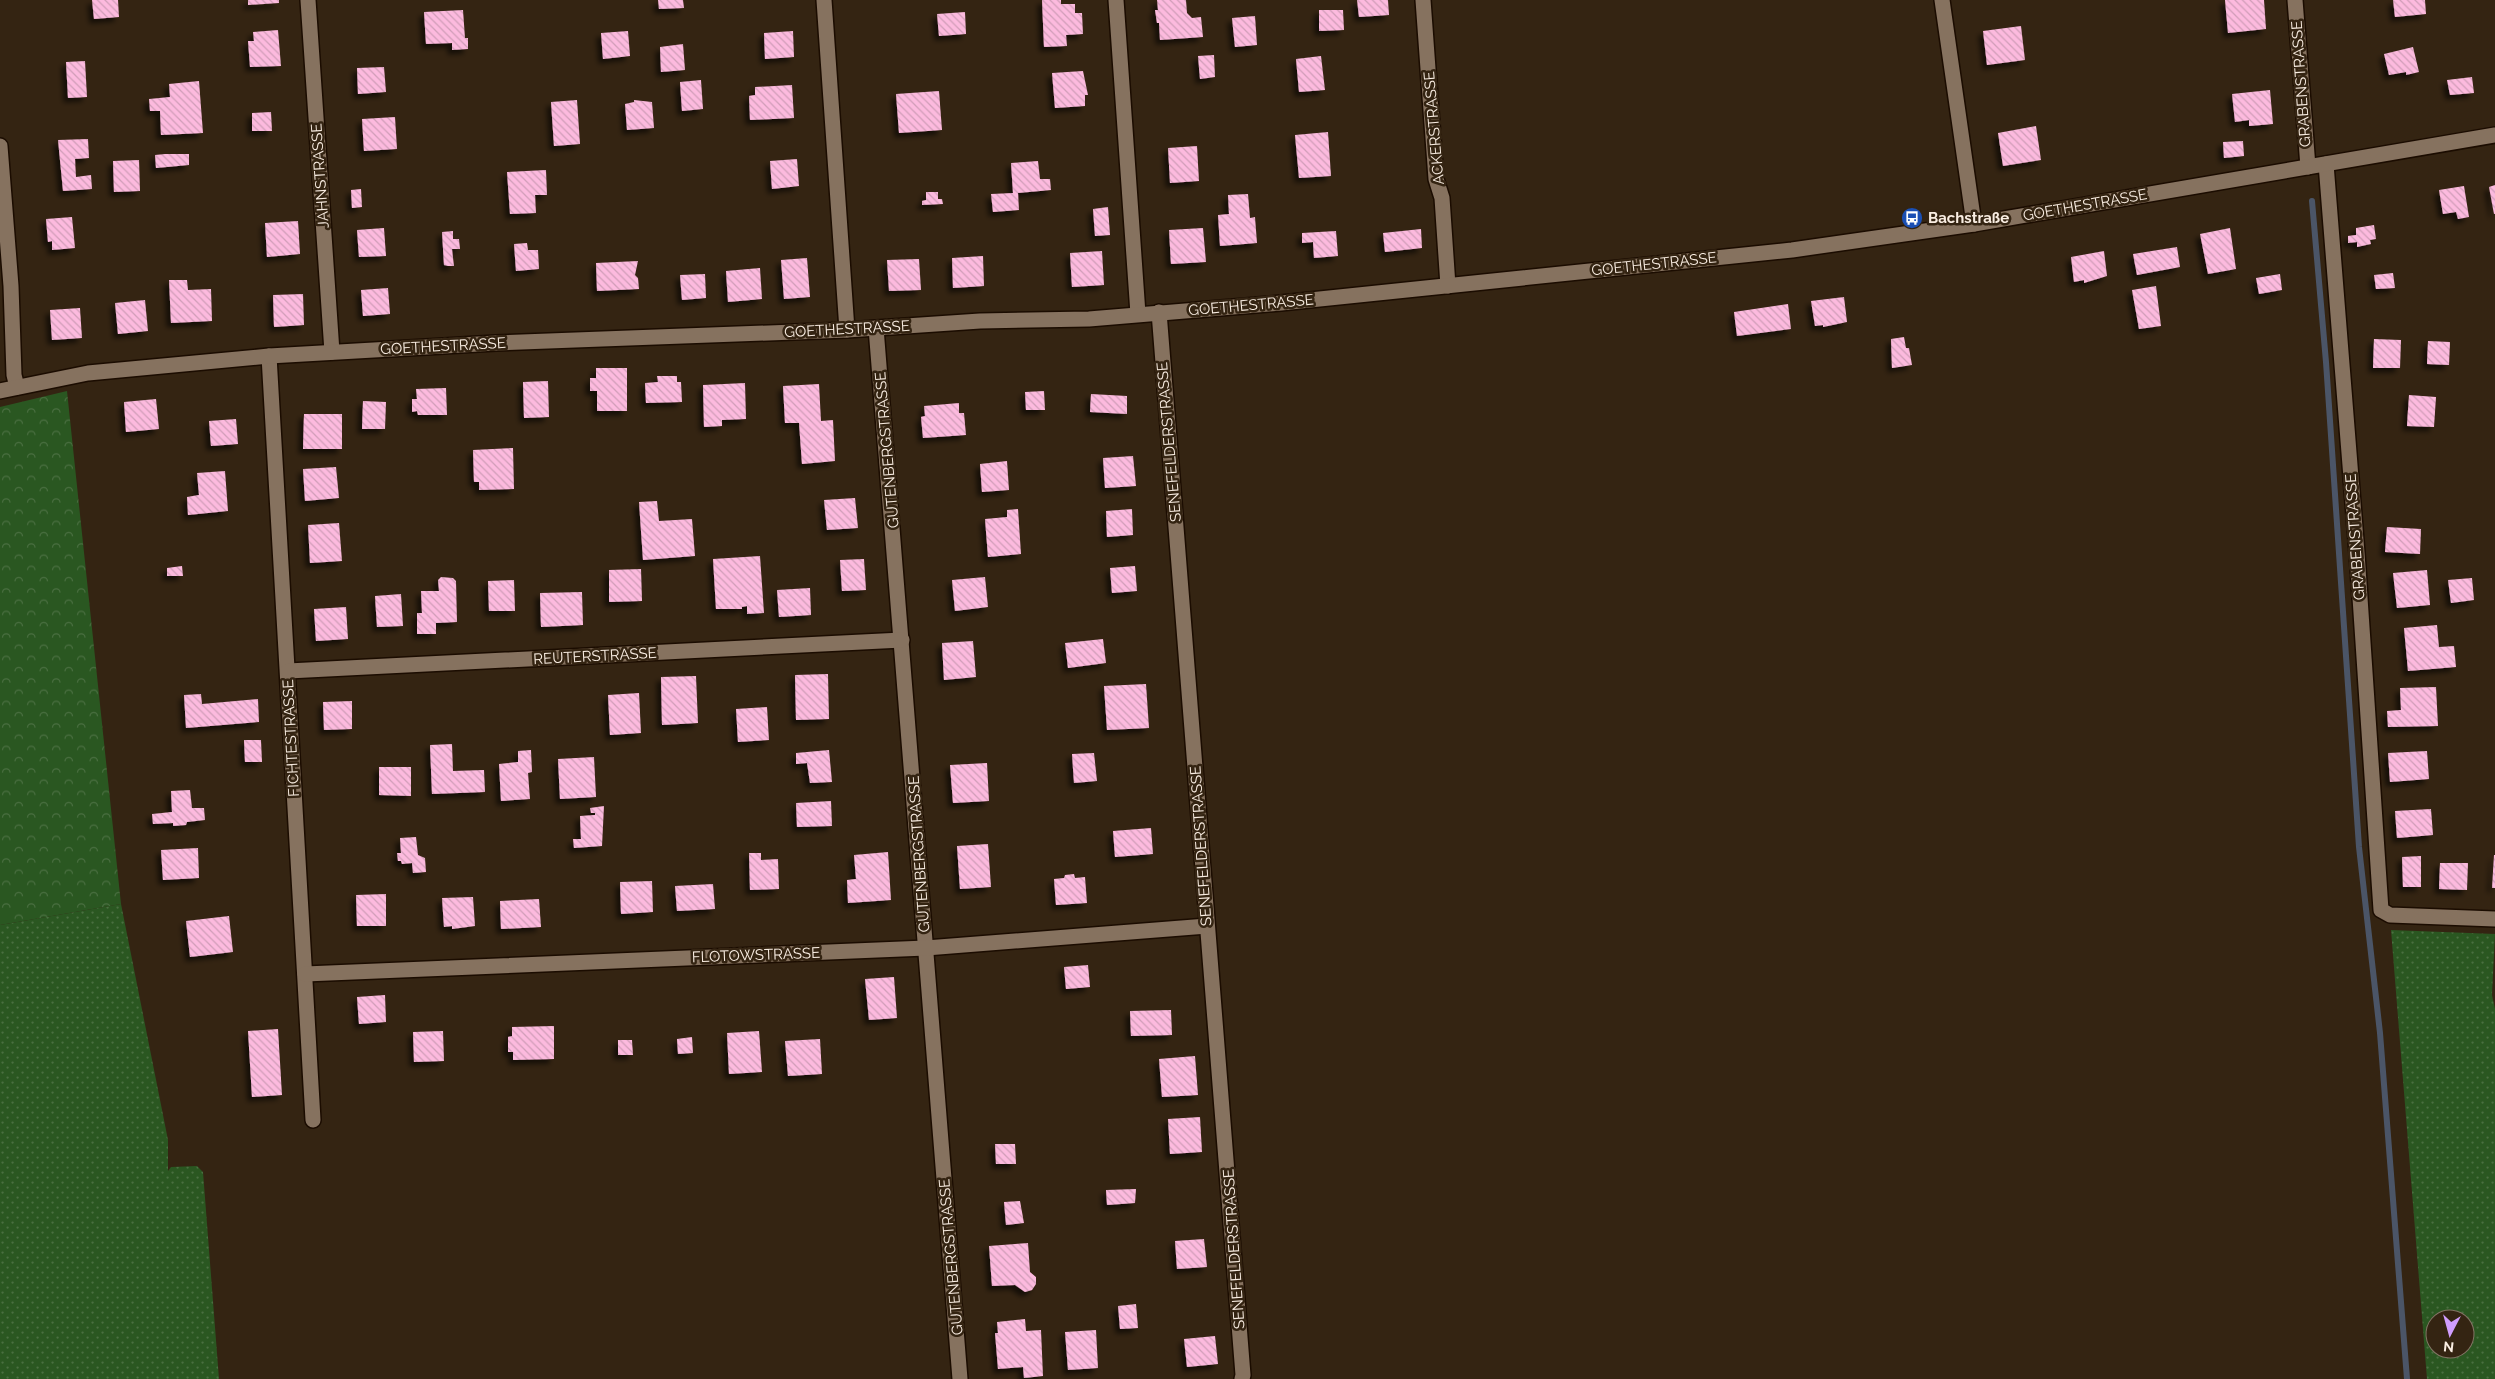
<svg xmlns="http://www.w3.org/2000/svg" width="2495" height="1379" font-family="Raleway,sans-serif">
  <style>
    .grass { fill: url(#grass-dots); fill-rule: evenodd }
    .forest { fill: url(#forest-crowns) }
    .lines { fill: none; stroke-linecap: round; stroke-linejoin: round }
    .stream { stroke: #4b5567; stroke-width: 6 }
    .building { fill: url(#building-back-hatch); filter: url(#shadow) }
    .minor-casing { stroke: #1b0c00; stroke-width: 18 }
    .tertiary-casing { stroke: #1b0c00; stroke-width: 18 }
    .minor { stroke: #86725f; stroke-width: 15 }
    .tertiary { stroke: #86725f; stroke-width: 15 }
    .labels { text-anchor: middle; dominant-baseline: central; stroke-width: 5; stroke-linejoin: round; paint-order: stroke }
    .street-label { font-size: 15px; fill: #f9ede2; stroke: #342412 }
    .poi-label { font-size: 15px; font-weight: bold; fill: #f9ede2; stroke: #342412; text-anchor: start }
  </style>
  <defs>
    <pattern id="grass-dots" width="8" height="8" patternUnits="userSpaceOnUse" patternTransform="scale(1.25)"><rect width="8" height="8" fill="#2a5721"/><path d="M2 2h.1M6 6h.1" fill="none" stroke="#4a6f41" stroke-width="1.8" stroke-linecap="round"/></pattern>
    <pattern id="forest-crowns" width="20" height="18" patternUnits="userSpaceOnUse" patternTransform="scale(1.25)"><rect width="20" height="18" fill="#2a5721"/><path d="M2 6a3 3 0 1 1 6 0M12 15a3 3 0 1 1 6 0" fill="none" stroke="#4a6f41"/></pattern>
    <pattern id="building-back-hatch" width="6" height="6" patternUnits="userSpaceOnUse" patternTransform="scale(1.25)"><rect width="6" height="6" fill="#fcbade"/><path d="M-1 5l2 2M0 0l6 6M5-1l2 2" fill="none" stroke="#d09db8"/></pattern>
    <filter id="shadow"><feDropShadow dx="-4.5" dy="4.5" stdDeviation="2.5" flood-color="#0009"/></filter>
  </defs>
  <rect width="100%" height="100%" fill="#342412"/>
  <g class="grass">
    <path d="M121,904l47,236v31l3,-4 26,-1 6,6 16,207h-219v-454z"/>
    <path d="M2391,930l104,4 -3,61 3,14v370h-68zM2435,1319h30v30h-30z"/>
  </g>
  <path class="forest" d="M67,391l54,513 -121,21v-518z"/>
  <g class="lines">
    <path class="stream" d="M2312,201l14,161 33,485 21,186 27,346"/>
  </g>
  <g class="building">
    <path d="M92,0h26l1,17 -25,2z"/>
    <path d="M248,0h31v3l-31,2z"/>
    <path d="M658,0h25l1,8 -25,1z"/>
    <path d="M1042,0h19v4h14v9h7l1,21 -17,1 1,11 -23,1z"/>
    <path d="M1157,0h29l1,13 5,5 9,-1 2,20 -43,3 -1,-17h-2l-2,-13h3z"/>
    <path d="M1357,0h31l1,15 -30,2z"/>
    <path d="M2225,0h39l2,29 -38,4z"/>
    <path d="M2393,0h32l1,14 -31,3z"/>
    <path d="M463,10l2,28h3v11l-16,1v-7l-26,1 -2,-32z"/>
    <path d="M1319,10h24l1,20 -25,1z"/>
    <path d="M965,12l1,22 -27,2 -2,-22z"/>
    <path d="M1255,16l2,29 -22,2 -3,-29z"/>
    <path d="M2021,26l4,34 -38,5 -4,-34z"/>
    <path d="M278,30l3,36 -31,1 -2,-26h6l-1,-9z"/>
    <path d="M628,31l2,25 -27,3 -2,-26z"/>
    <path d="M793,31l1,26 -29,2 -1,-26z"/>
    <path d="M683,44l2,26 -24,2 -1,-25z"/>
    <path d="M2413,47l6,25 -13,3v-3l-17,3 -5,-21z"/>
    <path d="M1214,55l1,22 -15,2 -2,-23z"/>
    <path d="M1321,56l4,34 -26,2 -3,-33z"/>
    <path d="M85,61l2,36 -19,1 -2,-36z"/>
    <path d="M384,67l2,25 -28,2 -1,-26z"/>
    <path d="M1083,71l5,24h-3v11l-30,2 -3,-35z"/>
    <path d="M2472,77l2,16 -24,2 -3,-15z"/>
    <path d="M701,80l2,29 -21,2 -2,-29z"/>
    <path d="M199,81l4,52 -42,2 -1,-24h-10l-1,-12 21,-2 -1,-13z"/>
    <path d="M792,85l2,33 -44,2 -1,-24 6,-1v-8z"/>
    <path d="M2270,90l3,34 -24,2v-6l-14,2 -3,-28z"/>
    <path d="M939,91l3,39 -43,3 -3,-39z"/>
    <path d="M577,100l3,44 -26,2 -3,-44z"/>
    <path d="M634,100l18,2 2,26 -27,2 -2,-26 9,-2z"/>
    <path d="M271,112l1,19h-20v-18z"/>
    <path d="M395,117l2,32 -33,2 -2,-32z"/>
    <path d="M2036,126l5,34 -38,6 -5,-33z"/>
    <path d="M1328,132l3,44 -32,2 -4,-43z"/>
    <path d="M88,139l1,19 -14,1 1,18 15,-2 1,14 -29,2 -5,-51z"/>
    <path d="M2243,141l1,15 -20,2 -1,-16z"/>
    <path d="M1197,146l2,35 -29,2 -2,-35z"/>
    <path d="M165,154h24v11l-33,3 -1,-13z"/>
    <path d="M797,159l2,27 -27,3 -2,-28z"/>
    <path d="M139,160l1,31 -26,1 -1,-31z"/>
    <path d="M1038,161l2,18h10l1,11 -33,3 1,17 -26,2 -2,-18 22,-1 -2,-30z"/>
    <path d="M546,170l1,25h-12l1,18 -26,1 -3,-42z"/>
    <path d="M2495,185v29h-1l-5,-27z"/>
    <path d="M2464,186l5,31 -11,2 -2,-7 -13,2 -4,-24z"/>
    <path d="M361,189l1,18 -10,1 -1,-18z"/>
    <path d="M926,192h12v7h4l1,5 -21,1v-4l4,-1z"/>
    <path d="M1248,194l2,24 5,-1 2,26 -37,3 -2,-31 11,-1 -1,-19z"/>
    <path d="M1108,207l2,28 -15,1 -2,-27z"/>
    <path d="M72,217l3,31 -23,2v-9l-4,1 -2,-23z"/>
    <path d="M298,221l2,33 -33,3 -2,-34z"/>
    <path d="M2374,225l2,14 -6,1 1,4 -14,3v-5l-9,1v-7l8,-1v-7z"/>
    <path d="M384,228l2,28 -27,1 -2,-27z"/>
    <path d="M1203,228l3,34 -35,2 -2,-34z"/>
    <path d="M2230,228l6,41 -28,5 -8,-40z"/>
    <path d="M1421,229l1,19 -37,4 -2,-19z"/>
    <path d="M453,231v8h6l1,10h-8l2,17h-6l-4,-1 -2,-33z"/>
    <path d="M1336,231l2,25 -24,2 -1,-16 -11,1v-10z"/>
    <path d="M527,243l1,7h10l1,19 -23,2 -2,-27z"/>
    <path d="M2177,247l3,20 -43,8 -4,-21z"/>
    <path d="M1102,251l2,34 -32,2 -2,-34z"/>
    <path d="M2104,251l3,25 -23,7v-3l-10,2 -3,-25z"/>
    <path d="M983,256l1,30 -31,2 -1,-30z"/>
    <path d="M807,258l3,39 -26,2 -3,-39z"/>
    <path d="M919,259l2,31 -32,1 -2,-31z"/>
    <path d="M638,261l-3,14 3,3 1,11 -42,2 -1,-28z"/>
    <path d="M760,268l2,31 -34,3 -2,-31z"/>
    <path d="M2393,273l2,15 -19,1 -2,-14z"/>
    <path d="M705,274l1,24 -24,2 -2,-25z"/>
    <path d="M2280,274l2,16 -23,4 -3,-16z"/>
    <path d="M169,280h18l1,10 23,-1 1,32 -41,2z"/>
    <path d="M2156,286l5,40 -22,3 -7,-39z"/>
    <path d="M388,288l2,26 -27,2 -2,-26z"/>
    <path d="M303,294l1,31 -30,2 -1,-32z"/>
    <path d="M1844,297l3,25 -24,5v-2l-8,1 -4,-25z"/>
    <path d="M145,300l3,31 -30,3 -3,-31z"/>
    <path d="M1788,304l3,25 -54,7 -3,-24z"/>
    <path d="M80,308l2,30 -30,2 -2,-30z"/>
    <path d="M1904,337l2,11h3l3,17 -20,3 -1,-29z"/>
    <path d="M2374,339l27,1 -1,28h-27z"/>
    <path d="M2428,341l22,1 -1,23 -22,-1z"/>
    <path d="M596,368h31v43h-30v-20h-7v-13h6z"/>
    <path d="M657,376h20v6h4l1,20 -36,1 -1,-20 13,-1z"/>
    <path d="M548,381l1,36 -25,1 -1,-36z"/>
    <path d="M745,383l1,36 -24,1v6l-18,1 -1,-42z"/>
    <path d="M819,384l2,37 12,-1 2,41 -33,3 -3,-41h-14l-2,-37z"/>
    <path d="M446,388l1,27h-29l-1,-4 -5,1v-13h5l-1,-10z"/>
    <path d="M1044,391l1,19h-19l-1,-18z"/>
    <path d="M1091,394l36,2v18l-37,-2z"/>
    <path d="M2409,395l27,2 -2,30 -27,-1z"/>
    <path d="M156,399l3,30 -33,3 -2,-30z"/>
    <path d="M363,401l23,1 -1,27h-23z"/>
    <path d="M959,403v10h5l2,22 -43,3 -2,-21 4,-1 -1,-10z"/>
    <path d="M304,414h38v35h-39z"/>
    <path d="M236,419l2,25 -27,2 -2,-25z"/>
    <path d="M513,448l1,41 -35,1v-8h-5l-1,-32z"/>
    <path d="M1133,456l3,30 -31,2 -2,-30z"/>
    <path d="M1007,461l2,29 -27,2 -2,-28z"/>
    <path d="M336,467l3,31 -34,3 -2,-32z"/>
    <path d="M225,471l3,40 -40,4 -1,-18 12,-2 -2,-22z"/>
    <path d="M855,498l3,30 -31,2 -3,-30z"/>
    <path d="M657,501l2,20 33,-2 3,37 -52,4 -4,-58z"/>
    <path d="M1018,509l3,45 -33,3 -3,-38 22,-2v-7z"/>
    <path d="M1132,509l1,26 -26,2 -1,-26z"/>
    <path d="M339,523l3,38 -32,2 -2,-38z"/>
    <path d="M2387,527l34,2 -1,25 -35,-2z"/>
    <path d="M760,556l4,57 -17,1v-8l-5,1v2h-26l-3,-50z"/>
    <path d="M864,559l2,31 -24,1 -2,-31z"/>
    <path d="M182,566l1,10h-16v-8z"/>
    <path d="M1135,566l2,25 -25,2 -2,-25z"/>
    <path d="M641,569l1,32 -33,1v-32z"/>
    <path d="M2427,570l3,35 -33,3 -4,-35z"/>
    <path d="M441,577l12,1 3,3 1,41 -21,1v11h-19v-21h5l-1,-22h18l-1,-11z"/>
    <path d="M985,577l3,30 -33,4 -3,-31z"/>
    <path d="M2472,578l2,22 -23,3 -3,-23z"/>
    <path d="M514,580l1,31h-26l-1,-30z"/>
    <path d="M810,588l1,27 -32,2 -2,-27z"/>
    <path d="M582,592l1,33 -42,2 -1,-34z"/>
    <path d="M401,594l2,32 -26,1 -2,-31z"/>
    <path d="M346,607l2,32 -32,2 -2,-32z"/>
    <path d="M2437,625l2,22 15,-1 2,21 -48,4 -4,-43z"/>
    <path d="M1103,639l3,24 -38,5 -3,-25z"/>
    <path d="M973,641l3,36 -32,3 -2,-37z"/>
    <path d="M828,674l1,45 -33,1 -1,-45z"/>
    <path d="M696,676l2,47 -36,2 -1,-48z"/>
    <path d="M1146,684l3,44 -42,2 -3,-44z"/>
    <path d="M2436,687l2,39 -50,1 -1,-16 14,-1 -1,-22z"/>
    <path d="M639,693l2,40 -31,2 -2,-40z"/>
    <path d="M201,694l1,10 56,-5 1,23 -73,6 -2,-33z"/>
    <path d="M352,701v28l-28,1 -1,-28z"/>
    <path d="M767,707l2,33 -31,2 -2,-33z"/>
    <path d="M244,740h17l1,22h-17z"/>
    <path d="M452,744l1,27 31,-1 1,22 -53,2 -2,-49z"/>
    <path d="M531,750l1,22 -4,1 2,26 -29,2 -2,-37 19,-2v-11z"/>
    <path d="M829,750l3,32 -22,1 -3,-20 -11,1v-11z"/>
    <path d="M2427,751l2,28 -39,3 -2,-29z"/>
    <path d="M1094,753l3,28 -23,2 -2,-29z"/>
    <path d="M594,757l2,40 -36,2 -2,-40z"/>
    <path d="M987,763l2,38 -36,2 -3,-38z"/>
    <path d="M379,767h32v29l-32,-1z"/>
    <path d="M190,790l2,18h12l1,12 -18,2 -1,3 -13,1v-3l-20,1 -1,-10 20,-2 -1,-21z"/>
    <path d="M831,801l1,25 -35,1 -1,-24z"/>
    <path d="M604,806l-2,40 -28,2 -1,-9h8l-1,-23 15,-1v-2h-4l-1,-5z"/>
    <path d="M2431,809l2,26 -36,3 -2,-27z"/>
    <path d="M1151,828l2,26 -38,3 -2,-26z"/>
    <path d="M416,837l2,18 7,3 1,14 -13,1 -1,-10 -10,1 -1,-3h-3l-1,-8h4l-1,-15z"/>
    <path d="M988,844l3,43 -31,2 -3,-43z"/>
    <path d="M198,848l1,30 -36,2 -2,-30z"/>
    <path d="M888,852l3,48 -43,3 -1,-23 9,-1 -2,-24z"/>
    <path d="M749,853h12v7l17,-1 1,30 -29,1z"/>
    <path d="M2494,855h1v33h-3z"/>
    <path d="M2421,856v31h-18l-1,-30z"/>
    <path d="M2440,863h28l-1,27 -28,-1z"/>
    <path d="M1074,874l1,4 10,-1 2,26 -31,2 -2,-26 10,-1 1,-3z"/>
    <path d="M652,881l1,31 -32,2 -1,-32z"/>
    <path d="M713,884l2,25 -38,2 -2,-25z"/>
    <path d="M386,894v32h-29l-1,-31z"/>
    <path d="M473,897l2,29 -23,3v-3l-8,1 -2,-29z"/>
    <path d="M539,899l2,28 -40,2 -1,-28z"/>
    <path d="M229,916l4,36 -43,5 -4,-36z"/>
    <path d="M1088,965l2,22 -24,2 -2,-22z"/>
    <path d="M894,977l3,41 -28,2 -4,-41z"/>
    <path d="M385,995l1,27 -27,2 -2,-27z"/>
    <path d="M1171,1010l1,25 -41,1 -1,-25z"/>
    <path d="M554,1026v33l-41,1v-8h-5v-15l4,-1v-9z"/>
    <path d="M278,1029l4,66 -30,2 -4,-66z"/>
    <path d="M443,1031l1,30 -30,1 -1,-30z"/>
    <path d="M759,1031l3,41 -33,2 -2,-41z"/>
    <path d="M692,1037l1,16 -15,1 -1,-15z"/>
    <path d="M820,1039l2,35 -34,2 -3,-35z"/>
    <path d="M618,1040h14l1,15h-15z"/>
    <path d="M1195,1056l3,39 -36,2 -3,-38z"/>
    <path d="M1200,1117l2,35 -32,2 -2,-35z"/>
    <path d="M995,1144h20l1,20h-20z"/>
    <path d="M1136,1189l-1,14 -28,2 -1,-15z"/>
    <path d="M1020,1201l4,22 -18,2 -2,-23z"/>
    <path d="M1204,1239l3,28 -30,2 -2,-28z"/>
    <path d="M1028,1243l2,29 6,5v7l-4,6 -7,2 -10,-7 -23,1 -3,-40z"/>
    <path d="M1136,1304l2,24 -18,1 -2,-23z"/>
    <path d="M1025,1319l1,12 15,-1 2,46 -19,2 -1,-11 -25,2 -3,-36h3l-1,-11z"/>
    <path d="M1096,1330l2,38 -30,2 -3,-38z"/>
    <path d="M1215,1336l3,28 -31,3 -3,-28z"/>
  </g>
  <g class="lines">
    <g class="minor-casing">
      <g id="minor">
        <path d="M308,0l24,352"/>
        <path d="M824,0l23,330"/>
        <path d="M1116,0l22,314"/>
        <path d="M1423,0l13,179 6,19 6,88"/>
        <path d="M1942,0l32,224"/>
        <path d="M2295,0l13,167"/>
        <path d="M0,146l11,140 3,89 3,12"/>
        <path d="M2326,164l31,389 24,357 9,5 105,4"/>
        <path d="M1159,312l84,1063 -1,4"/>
        <path d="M876,328l84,1051"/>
        <path d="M269,356l44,764"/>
        <path d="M288,671l614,-31"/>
        <path d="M305,974l621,-26 281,-22"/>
      </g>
    </g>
    <g class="tertiary-casing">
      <path id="tertiary" d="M0,391l88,-18 181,-17 227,-13 351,-13 133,-9 109,-2 192,-16 511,-53 182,-26 521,-89"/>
    </g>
    <use href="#minor" class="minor"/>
    <use href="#tertiary" class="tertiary"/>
  </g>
  <defs>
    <g id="bus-disc" transform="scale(1.125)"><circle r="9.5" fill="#1a4fb4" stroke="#342412"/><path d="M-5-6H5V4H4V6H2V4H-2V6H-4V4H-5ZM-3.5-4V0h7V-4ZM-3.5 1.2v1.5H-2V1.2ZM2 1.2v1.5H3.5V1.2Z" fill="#fff"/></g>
  </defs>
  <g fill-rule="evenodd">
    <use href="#bus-disc" x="1912" y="218"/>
  </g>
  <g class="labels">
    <g class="street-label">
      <text transform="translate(2301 84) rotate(-94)">GRABENSTRASSE</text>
      <text transform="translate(1434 128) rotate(-95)">ACKERSTRASSE</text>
      <text transform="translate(320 176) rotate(-94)">JAHNSTRASSE</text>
      <text transform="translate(2085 205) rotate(-10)">GOETHESTRASSE</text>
      <text transform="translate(1654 264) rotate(-6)">GOETHESTRASSE</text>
      <text transform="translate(1251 305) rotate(-5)">GOETHESTRASSE</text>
      <text transform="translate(847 329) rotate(-3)">GOETHESTRASSE</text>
      <text transform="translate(443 346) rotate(-3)">GOETHESTRASSE</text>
      <text transform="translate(1169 442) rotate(-95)">SENEFELDERSTRASSE</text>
      <text transform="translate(887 450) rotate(-95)">GUTENBERGSTRASSE</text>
      <text transform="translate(2355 537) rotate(-94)">GRABENSTRASSE</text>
      <text transform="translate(595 656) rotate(-3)">REUTERSTRASSE</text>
      <text transform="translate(291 738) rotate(-93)">FICHTESTRASSE</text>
      <text transform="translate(1201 846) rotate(-94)">SENEFELDERSTRASSE</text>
      <text transform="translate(919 854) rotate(-94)">GUTENBERGSTRASSE</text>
      <text transform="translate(756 955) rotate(-2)">FLOTOWSTRASSE</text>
      <text transform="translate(1234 1249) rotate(-94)">SENEFELDERSTRASSE</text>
      <text transform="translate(951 1257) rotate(-95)">GUTENBERGSTRASSE</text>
    </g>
    <g class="poi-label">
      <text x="1928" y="218">Bachstraße</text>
    </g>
  </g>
  <g transform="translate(2450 1334) rotate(186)"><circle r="24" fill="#342412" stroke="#837465"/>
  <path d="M0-4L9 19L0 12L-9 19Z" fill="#d09dfe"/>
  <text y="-8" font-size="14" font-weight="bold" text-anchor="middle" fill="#f9ede2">N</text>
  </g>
</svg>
